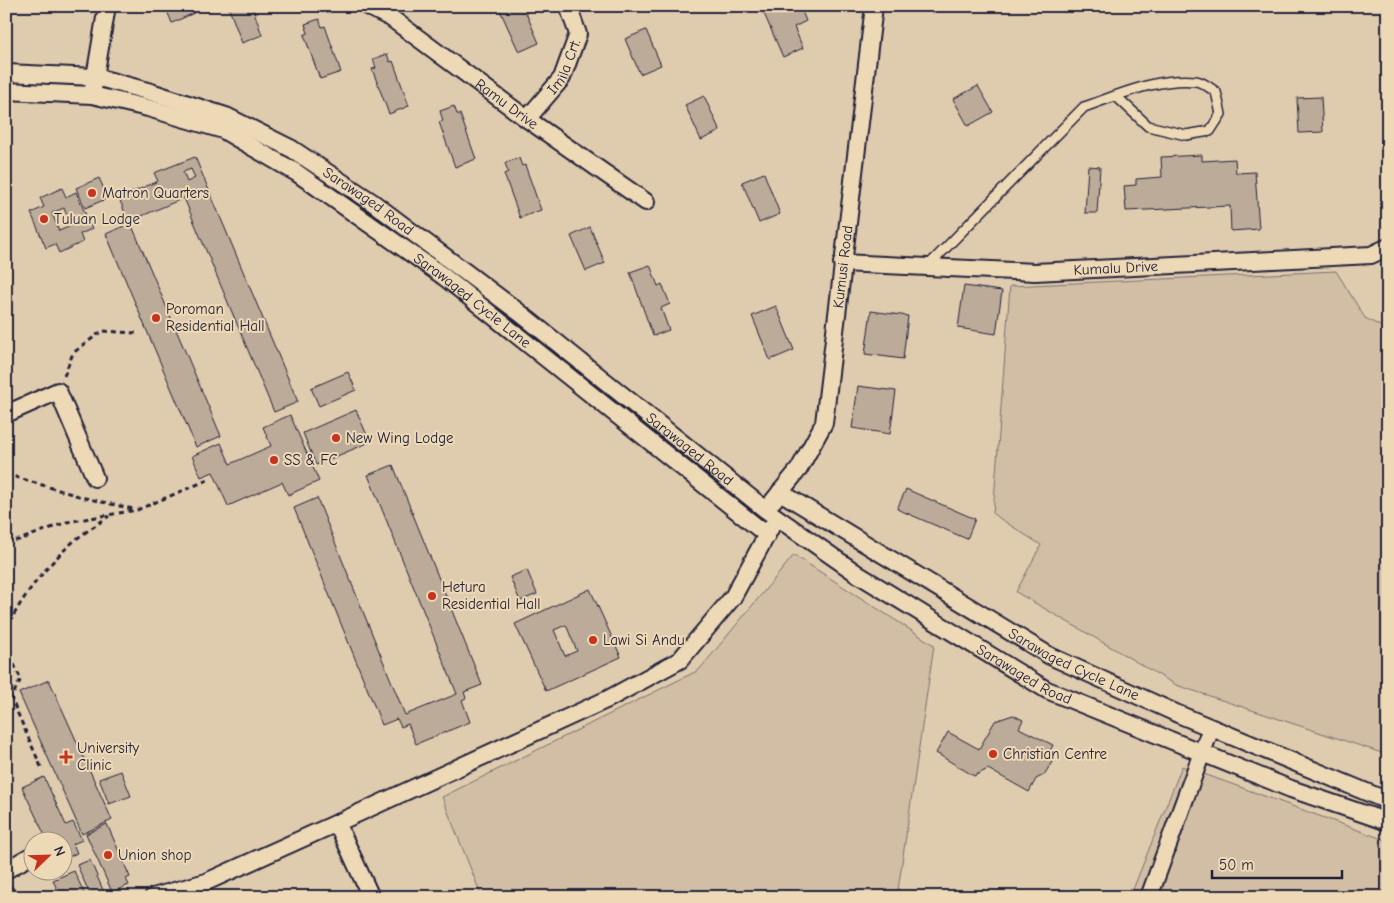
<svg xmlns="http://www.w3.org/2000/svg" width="1394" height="903" font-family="'Comic Neue',sans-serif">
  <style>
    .built { fill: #dfcbae; fill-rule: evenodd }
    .green { fill: #d1bea5; stroke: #7a7070 }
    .building { fill: #bbab98; stroke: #22223b; fill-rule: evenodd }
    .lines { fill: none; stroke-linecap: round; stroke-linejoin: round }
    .service-casing { stroke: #22223b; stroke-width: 12 }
    .minor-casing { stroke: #22223b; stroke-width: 20 }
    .path { stroke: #22223b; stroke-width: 3; stroke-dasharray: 5 4; stroke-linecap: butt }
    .service { stroke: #eed9b7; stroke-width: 9 }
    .minor { stroke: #eed9b7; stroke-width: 16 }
    .poi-dot { fill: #c8321e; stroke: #eed9b7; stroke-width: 2 }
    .labels { text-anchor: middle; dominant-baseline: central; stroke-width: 4; stroke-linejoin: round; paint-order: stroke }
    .street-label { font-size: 15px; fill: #22223b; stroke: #eed9b7 }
    .poi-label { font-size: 15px; fill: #22223b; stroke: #eed9b7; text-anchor: start }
  </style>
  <rect width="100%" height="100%" fill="#eed9b7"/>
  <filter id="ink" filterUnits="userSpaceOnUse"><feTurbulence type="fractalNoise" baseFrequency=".02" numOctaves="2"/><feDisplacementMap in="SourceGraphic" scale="10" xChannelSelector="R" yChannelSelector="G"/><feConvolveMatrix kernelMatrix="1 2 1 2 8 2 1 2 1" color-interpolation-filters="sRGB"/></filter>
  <g filter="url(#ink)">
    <path class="built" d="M6,6h1382v891h-1382zM32,840h30v30h-30z"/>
    <g class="green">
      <path d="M1336,271l29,47 23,12v425l-212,-70 -160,-93 25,-47 -48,-31 17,-228z"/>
      <path d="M794,555l140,90 -37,252h-415l-40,-100 257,-127z"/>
      <path d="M1182,766l206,75v56h-258z"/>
    </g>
    <g class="building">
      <path d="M165,6h26l3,7 -22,10z"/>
      <path d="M228,6h24l10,29 -20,8z"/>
      <path d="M498,6h25l16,37 -20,9z"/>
      <path d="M769,6h19l3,7 10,-4 5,12 -12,6 9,21 -20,9 -21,-48z"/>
      <path d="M319,19l3,8 3,-1 16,46 -21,7 -16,-44 4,-2 -3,-9z"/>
      <path d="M646,30l15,35 -21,9 -15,-35z"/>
      <path d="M387,54l3,8 3,-1 16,45 -20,8 -17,-45 4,-1 -3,-9z"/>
      <path d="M978,86l15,26 -25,14 -15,-27z"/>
      <path d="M704,96l16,35 -19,9 -16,-35z"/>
      <path d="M1321,97l2,35 -24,1 -2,-35z"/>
      <path d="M454,106l3,8h3l16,45 -21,8 -16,-45 4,-1 -3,-10z"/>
      <path d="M1202,155v6l33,-2 1,14 19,-1 4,57 -28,2 -1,-25 -104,5 -2,-25 12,-1v-6l26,-2 -1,-20z"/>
      <path d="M195,157l103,245 -24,10 -90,-214 -54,23 91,215 -25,11 -90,-213 18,-8 -5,-10 6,-3 -6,-15 39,-17 -4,-8zM191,169l4,9 -8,4 -4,-10z"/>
      <path d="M519,158l3,8 3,-1 16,45 -21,8 -16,-44 4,-2 -3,-9z"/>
      <path d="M1088,166l12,1 -3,46h-12z"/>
      <path d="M764,173l16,41 -21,9 -17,-41z"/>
      <path d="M99,178l9,20 -23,10 -9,-20z"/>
      <path d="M62,188l4,9 10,-5 16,37 -12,5 3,8 -24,11 -4,-9 -9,4 -15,-35 13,-6 -4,-9zM64,208l7,18 -12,5 -7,-18z"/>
      <path d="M590,227l15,36 -19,8 -15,-35z"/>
      <path d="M650,265l8,21 4,-2 8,20 -9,4 8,22 -16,6 -23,-64z"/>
      <path d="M964,286l38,5 -6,43 -38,-6z"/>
      <path d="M776,306l18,44 -24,10 -18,-44z"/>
      <path d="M871,311l37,5 -5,43 -38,-5z"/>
      <path d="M348,372l8,18 -37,16 -8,-18z"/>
      <path d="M858,386l38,5 -6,43 -38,-6z"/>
      <path d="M356,410l14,32 -54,23 -13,-32z"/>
      <path d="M290,415l29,66 -31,14 -6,-13 -54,24 -15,-34 -12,5 -9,-21 29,-13 9,21 41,-18 -8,-19z"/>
      <path d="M393,465l89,220 -18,7 2,6 -4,2 8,22 -54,22 -8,-20 -7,3 -4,-8 -15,6 -88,-217 23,-10 88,217 52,-21 -89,-219z"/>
      <path d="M906,489l69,30 -8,20 -70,-30z"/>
      <path d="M527,570l10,24 -17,7 -10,-24z"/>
      <path d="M590,589l31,68 -75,34 -31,-67zM566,625l11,26 -12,5 -11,-26z"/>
      <path d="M49,680l63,140 -30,14 -63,-141z"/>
      <path d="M1013,715l10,5 -4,8 34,17 -5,10 4,7 -8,13 -8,4 -7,13 -41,-23 -14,7 -38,-23 12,-21 31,17 16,-28z"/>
      <path d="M121,771l10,25 -22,8 -10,-25z"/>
      <path d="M44,777l22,48 7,-3 9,18 -9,4 4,9 -15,7v-20h-15l-25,-53z"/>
      <path d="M107,824l23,53 -4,2 3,6 -17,7 -26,-58z"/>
      <path d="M90,860l16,37h-15l-14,-32z"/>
      <path d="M74,871l12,26h-26l-7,-17z"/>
    </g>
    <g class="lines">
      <g class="service-casing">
        <path id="service" d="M927,267l157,-160c35,-12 74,-30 112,-26 7,1 14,7 20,11l5,22 -11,17 -24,4 -38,-9 -32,-30"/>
      </g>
      <g class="minor-casing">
        <g id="minor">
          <path id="s1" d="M367,6l24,12 136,101 119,83"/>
          <path id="s2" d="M6,73l90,4 55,15 75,24 66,33 80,53 148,111 246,197 93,65 188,115 244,99 97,33"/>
          <path d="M6,91l86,4 15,-89"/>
          <path id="s3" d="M92,95l56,13 75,22 74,43 146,103 324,259"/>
          <path id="s4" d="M527,119l35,-41 16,-44 -10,-28"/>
          <path id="s5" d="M842,263l193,9 336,-17 17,-8"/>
          <path d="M6,414l52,-23 37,87"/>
          <path id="s6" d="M780,492l270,164 128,58 210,87"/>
          <path id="s7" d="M773,501l26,-32 25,-46 50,-417"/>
          <path d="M337,823l34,74"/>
          <path d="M6,870l23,-13"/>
          <path d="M6,894l1,3"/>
          <path d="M153,897l53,-15 131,-59 271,-124 72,-39 53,-63 38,-70"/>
          <path d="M1149,897l62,-169"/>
        </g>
      </g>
      <g class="path">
        <path d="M64,376l9,-23 29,-22 35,2"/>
        <path d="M6,474l79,24 48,11"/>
        <path d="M6,541l13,-1 48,-18 70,-12 73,-31"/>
        <path d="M6,631c14,-33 41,-66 68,-90 11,-9 24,-17 35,-25"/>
        <path d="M6,648l15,31 -10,19 31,71"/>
      </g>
      <use href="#service" class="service"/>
      <use href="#minor" class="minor"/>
    </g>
  </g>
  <g class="poi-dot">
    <circle cx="92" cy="193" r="5"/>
    <circle cx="44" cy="219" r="5"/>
    <circle cx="156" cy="318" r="5"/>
    <circle cx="336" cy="438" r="5"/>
    <circle cx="274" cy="460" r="5"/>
    <circle cx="432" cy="596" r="5"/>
    <circle cx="593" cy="640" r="5"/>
    <circle cx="993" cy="754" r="5"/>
    <path d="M63.5 749.5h5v5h5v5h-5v5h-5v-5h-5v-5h5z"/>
    <circle cx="108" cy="855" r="5"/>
  </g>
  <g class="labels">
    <g class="street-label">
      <text stroke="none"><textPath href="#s4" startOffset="65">Imila Crt.</textPath></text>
      <text stroke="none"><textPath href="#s1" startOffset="171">Ramu Drive</textPath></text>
      <text stroke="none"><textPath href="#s2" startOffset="392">Sarawaged Road</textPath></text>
      <text stroke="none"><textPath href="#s7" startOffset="251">Kumusi Road</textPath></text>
      <text stroke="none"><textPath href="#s5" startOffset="274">Kumalu Drive</textPath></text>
      <text stroke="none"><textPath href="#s3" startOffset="438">Sarawaged Cycle Lane</textPath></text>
      <text stroke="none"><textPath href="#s2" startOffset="798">Sarawaged Road</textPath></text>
      <text stroke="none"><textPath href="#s6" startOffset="341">Sarawaged Cycle Lane</textPath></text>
      <text stroke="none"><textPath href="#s2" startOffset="1202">Sarawaged Road</textPath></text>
    </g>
    <g class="poi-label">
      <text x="102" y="193">Matron Quarters</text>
      <text x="54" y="219">Tuluan Lodge</text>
      <text x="166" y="309">Poroman<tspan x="166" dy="17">Residential Hall</tspan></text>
      <text x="346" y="438">New Wing Lodge</text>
      <text x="284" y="460">SS &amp; FC</text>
      <text x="442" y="587">Hetura<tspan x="442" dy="17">Residential Hall</tspan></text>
      <text x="603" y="640">Lawi Si Andu</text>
      <text x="77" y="748">University<tspan x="77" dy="17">Clinic</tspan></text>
      <text x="1003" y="754">Christian Centre</text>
      <text x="118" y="855">Union shop</text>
    </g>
  </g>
  <rect width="1394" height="903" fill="none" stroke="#eed9b7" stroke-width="25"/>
  <rect x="12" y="12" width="1369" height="878" fill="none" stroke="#22223b" stroke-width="2" filter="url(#ink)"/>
  <g transform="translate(48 856) rotate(67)"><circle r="24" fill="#eed9b7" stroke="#9c9085"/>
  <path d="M0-4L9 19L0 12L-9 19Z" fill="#c8321e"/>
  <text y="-8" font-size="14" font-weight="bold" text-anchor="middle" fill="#22223b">N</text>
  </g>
  <path d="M1212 870v8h130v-8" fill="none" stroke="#22223b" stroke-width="2.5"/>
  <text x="1219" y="870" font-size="15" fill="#22223b" stroke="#eed9b7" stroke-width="4" paint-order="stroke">50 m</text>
</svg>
